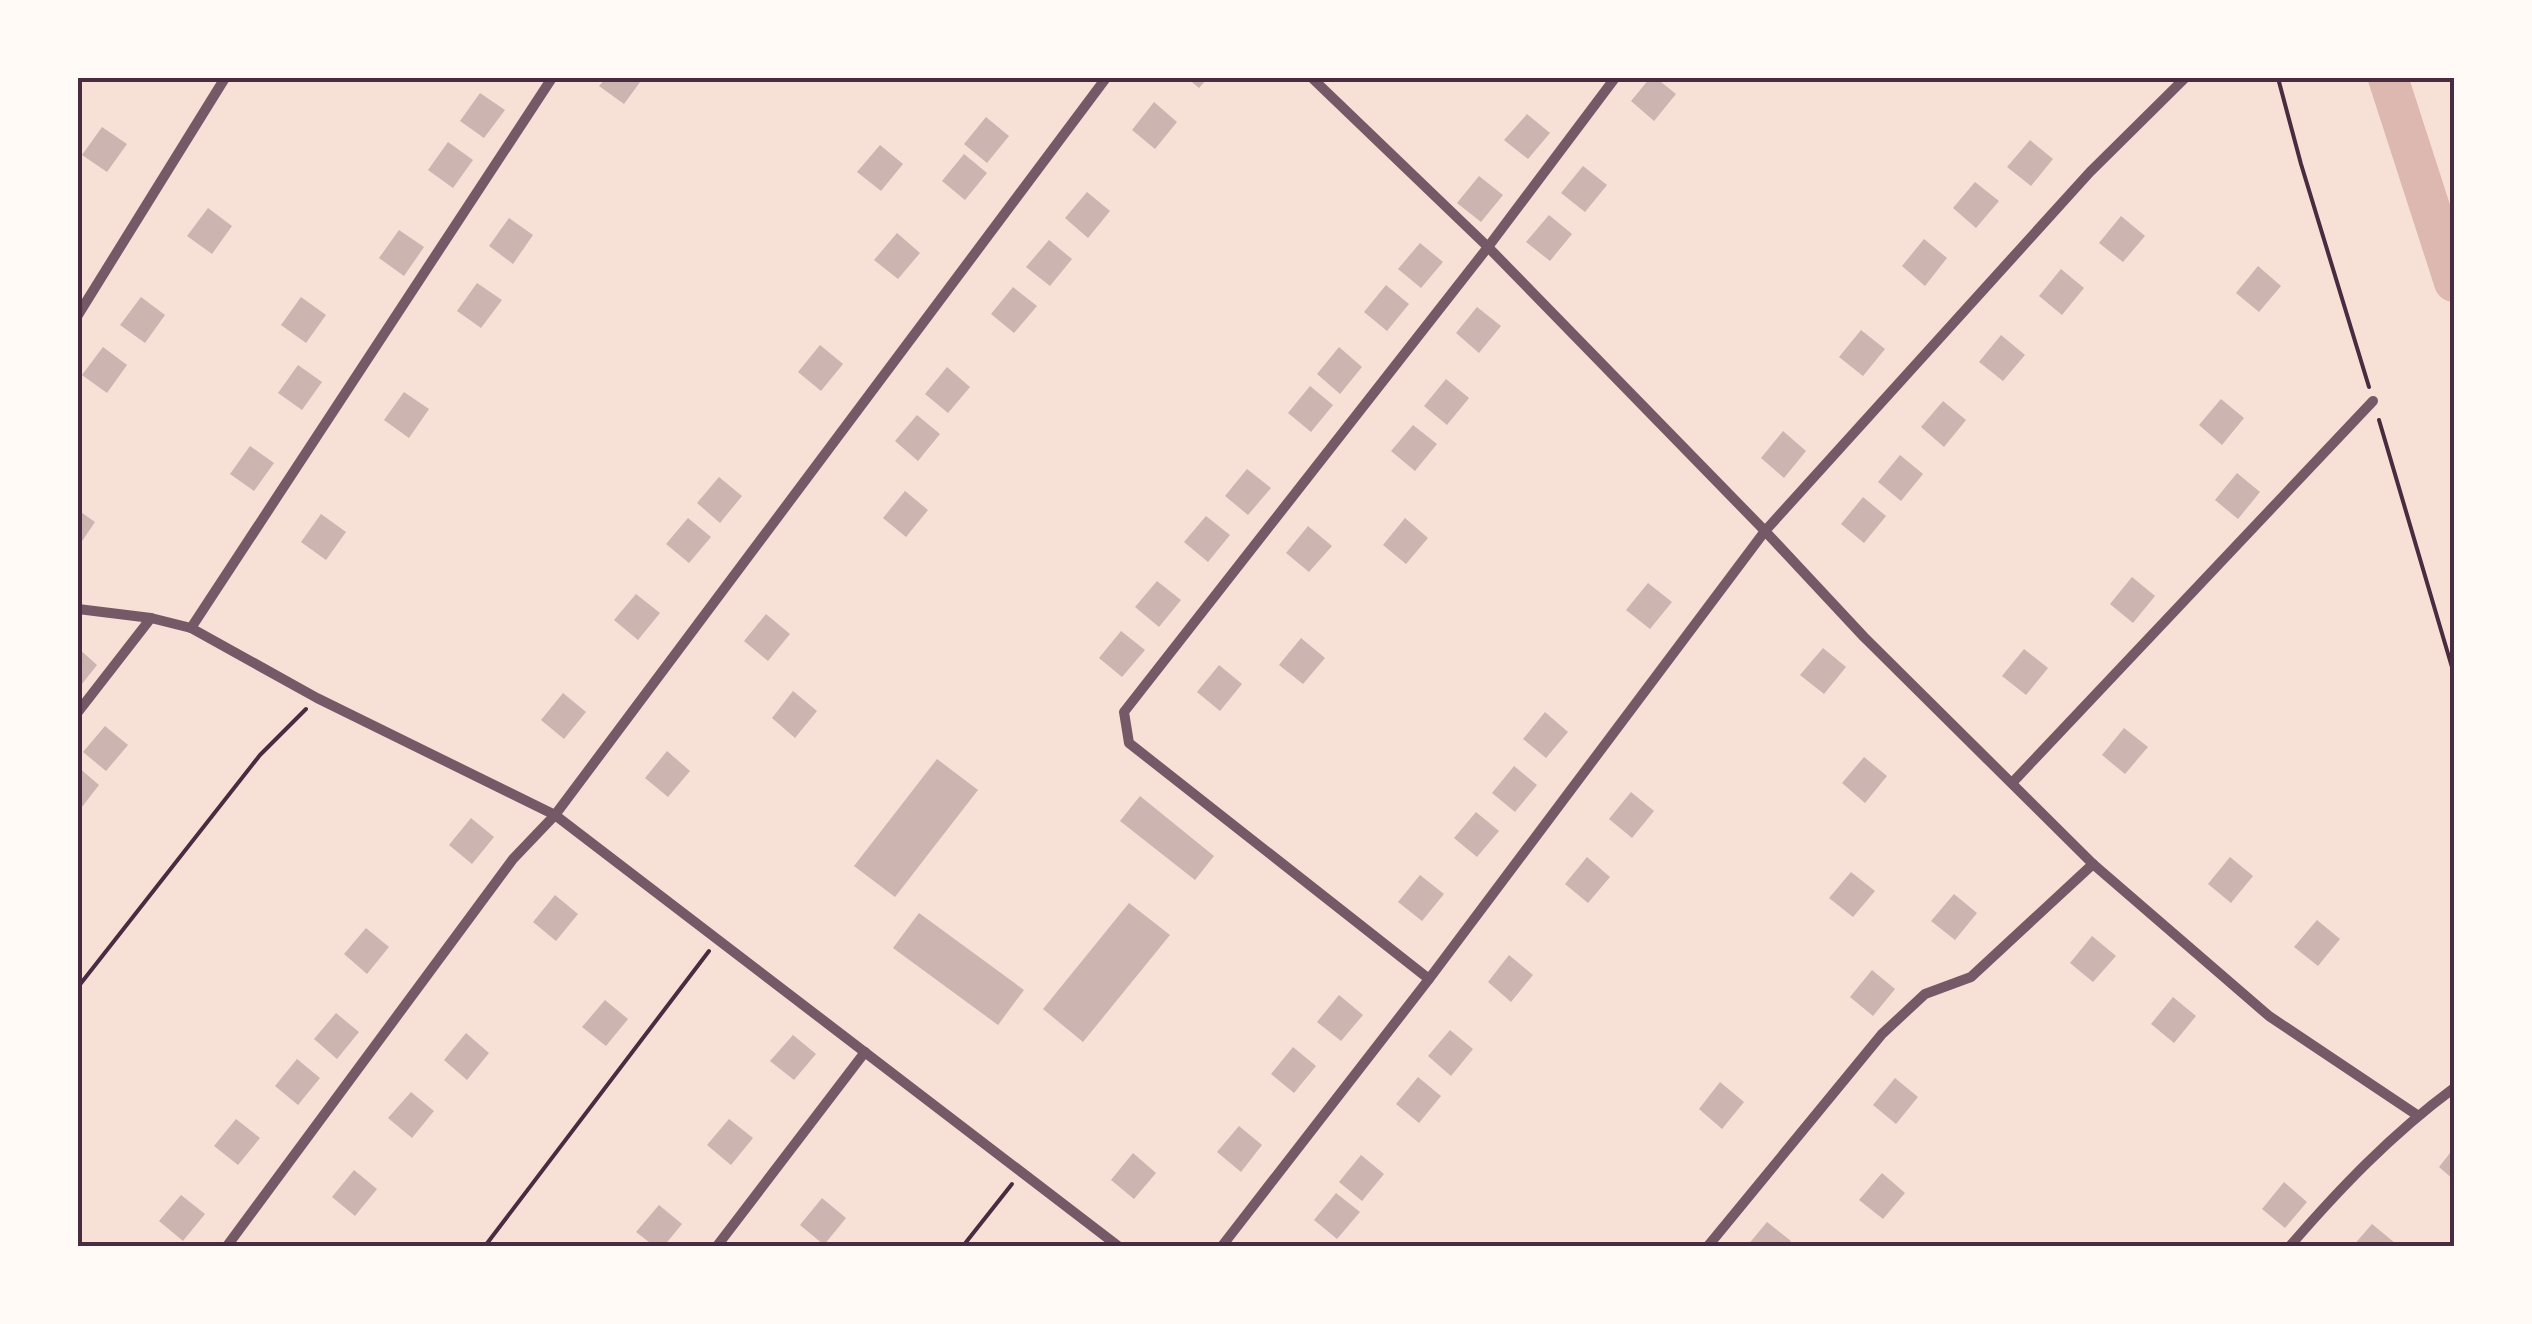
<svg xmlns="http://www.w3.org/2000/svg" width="2532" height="1324" font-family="'Roboto Serif',serif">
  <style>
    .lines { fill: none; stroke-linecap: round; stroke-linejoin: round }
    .river { stroke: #dcb8b0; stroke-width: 40 }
    .building { fill: #ccb4b1 }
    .path { stroke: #4a2c40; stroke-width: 4 }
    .minor { stroke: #755966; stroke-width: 10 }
    .neatline { fill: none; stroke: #4a2c40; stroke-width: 4 }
  </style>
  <rect width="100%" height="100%" fill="#f7e1d7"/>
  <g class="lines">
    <path class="river" d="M2388,78l66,204"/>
  </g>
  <g class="building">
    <path d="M606,78h37l-19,26 -25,-18z"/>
    <path d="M1187,78h21l-9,10z"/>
    <path d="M1650,78h6l20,16 -22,27 -23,-20z"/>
    <path d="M480,93l25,17 -21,28 -24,-17z"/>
    <path d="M1154,102l23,20 -22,27 -23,-19z"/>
    <path d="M1527,114l23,19 -22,26 -24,-19z"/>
    <path d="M986,117l23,19 -22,27 -23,-19z"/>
    <path d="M102,127l25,17 -20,28 -25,-17z"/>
    <path d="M2030,140l23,19 -22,27 -24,-19z"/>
    <path d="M448,142l25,18 -20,28 -25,-18z"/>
    <path d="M880,145l23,19 -22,27 -24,-19z"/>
    <path d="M964,154l23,19 -22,27 -23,-19z"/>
    <path d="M1583,166l24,19 -22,27 -24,-19z"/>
    <path d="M1479,176l24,19 -22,27 -24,-19z"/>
    <path d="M1975,182l24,19 -23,27 -23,-20z"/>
    <path d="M1087,192l23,19 -22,27 -23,-20z"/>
    <path d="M208,208l24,18 -20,28 -25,-18z"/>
    <path d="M1549,215l23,19 -22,27 -24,-19z"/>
    <path d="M2121,216l24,20 -22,26 -24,-19z"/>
    <path d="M509,218l24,17 -20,29 -24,-18z"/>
    <path d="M399,230l25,17 -20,29 -25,-18z"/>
    <path d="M897,233l23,20 -22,26 -24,-19z"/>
    <path d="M1924,239l23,19 -22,28 -23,-20z"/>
    <path d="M1049,240l23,19 -22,27 -24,-19z"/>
    <path d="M1420,243l23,19 -22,26 -23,-19z"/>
    <path d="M2258,266l23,20 -22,26 -23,-19z"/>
    <path d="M2061,269l23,19 -22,27 -23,-19z"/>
    <path d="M477,283l25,17 -21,28 -24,-17z"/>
    <path d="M1386,285l23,19 -22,27 -23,-19z"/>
    <path d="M1013,287l24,19 -23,27 -23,-19z"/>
    <path d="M141,297l24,18 -20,28 -25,-18z"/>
    <path d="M301,297l25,18 -20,28 -25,-18z"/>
    <path d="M1477,307l24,19 -22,27 -23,-20z"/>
    <path d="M1861,330l24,19 -22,27 -24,-19z"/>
    <path d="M2001,335l24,20 -22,26 -24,-19z"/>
    <path d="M820,345l23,19 -22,27 -23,-19z"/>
    <path d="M103,347l24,18 -20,28 -25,-18z"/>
    <path d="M1339,347l23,20 -22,27 -23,-20z"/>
    <path d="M298,365l24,17 -20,28 -24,-17z"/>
    <path d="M947,367l23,20 -22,26 -23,-19z"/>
    <path d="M1446,379l23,19 -22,27 -23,-19z"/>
    <path d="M1310,386l23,19 -22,27 -23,-19z"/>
    <path d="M404,392l25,17 -20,29 -25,-18z"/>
    <path d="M2221,399l23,19 -22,27 -23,-20z"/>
    <path d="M1943,401l23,19 -22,27 -23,-20z"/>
    <path d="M917,415l23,19 -22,27 -23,-20z"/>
    <path d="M1413,425l24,19 -22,27 -24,-20z"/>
    <path d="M1783,431l23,20 -22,27 -23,-20z"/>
    <path d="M250,446l24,17 -20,28 -24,-17z"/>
    <path d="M1900,455l23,19 -22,27 -23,-19z"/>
    <path d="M1247,469l24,19 -23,27 -23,-19z"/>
    <path d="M2237,473l23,19 -22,27 -23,-19z"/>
    <path d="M719,477l23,19 -22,27 -23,-20z"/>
    <path d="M905,491l23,19 -22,27 -23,-19z"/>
    <path d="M1863,497l23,19 -22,27 -23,-19z"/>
    <path d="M78,510l17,12 -17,25z"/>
    <path d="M321,514l25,18 -20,28 -25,-18z"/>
    <path d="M1206,516l24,19 -22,27 -24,-20z"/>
    <path d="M688,518l23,19 -22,26 -23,-19z"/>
    <path d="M1405,518l23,20 -22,26 -23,-19z"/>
    <path d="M1308,526l24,20 -23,26 -23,-19z"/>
    <path d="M2132,577l23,19 -22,27 -23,-19z"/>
    <path d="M1157,581l24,19 -22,27 -24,-20z"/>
    <path d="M1648,583l24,19 -22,27 -24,-19z"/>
    <path d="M636,594l24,19 -22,27 -24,-20z"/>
    <path d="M766,614l24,20 -22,27 -24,-20z"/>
    <path d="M1121,631l24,19 -23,27 -23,-19z"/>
    <path d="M1301,638l24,20 -22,26 -24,-19z"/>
    <path d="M78,648l19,17 -19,24z"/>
    <path d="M1823,648l23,19 -22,27 -24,-19z"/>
    <path d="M2024,649l24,19 -22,27 -24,-19z"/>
    <path d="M1219,665l23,19 -22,27 -23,-19z"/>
    <path d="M793,691l24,20 -22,27 -23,-20z"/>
    <path d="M563,693l23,19 -22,27 -23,-19z"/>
    <path d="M1545,712l23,20 -22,26 -23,-19z"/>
    <path d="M105,726l23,19 -22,26 -23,-19z"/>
    <path d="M2124,728l24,19 -23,27 -23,-19z"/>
    <path d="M667,751l23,20 -22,26 -23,-19z"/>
    <path d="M1864,757l23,19 -22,27 -23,-20z"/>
    <path d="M937,759l41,31 -83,107 -41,-31z"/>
    <path d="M1514,766l23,19 -22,27 -23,-19z"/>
    <path d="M78,767l21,18 -21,27z"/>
    <path d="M1631,792l23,19 -22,27 -23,-19z"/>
    <path d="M1140,796l74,60 -19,24 -75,-59z"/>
    <path d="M1476,812l23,19 -22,26 -23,-19z"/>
    <path d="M471,818l23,19 -22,27 -23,-19z"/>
    <path d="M1587,857l23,20 -22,26 -23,-19z"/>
    <path d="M2230,857l23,19 -22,27 -23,-19z"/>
    <path d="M1851,872l24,19 -22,26 -24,-19z"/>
    <path d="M1420,875l24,19 -22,27 -24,-19z"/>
    <path d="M1954,894l23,19 -22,27 -24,-19z"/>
    <path d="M555,895l23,19 -22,27 -23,-19z"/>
    <path d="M1129,903l41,32 -87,107 -40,-33z"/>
    <path d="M919,913l105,77 -26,35 -105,-77z"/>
    <path d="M2317,920l23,19 -22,27 -24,-19z"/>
    <path d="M366,928l23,19 -22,27 -23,-20z"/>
    <path d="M2092,936l24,20 -23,26 -23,-19z"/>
    <path d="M1509,955l24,20 -22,27 -23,-20z"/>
    <path d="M1872,970l23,19 -22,27 -23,-19z"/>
    <path d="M1339,995l24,20 -22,26 -24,-19z"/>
    <path d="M2173,997l23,19 -22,27 -23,-19z"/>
    <path d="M605,1000l23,19 -22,27 -24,-19z"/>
    <path d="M336,1013l23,19 -22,27 -23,-20z"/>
    <path d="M1450,1030l23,19 -22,27 -23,-20z"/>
    <path d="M466,1033l23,20 -22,27 -23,-20z"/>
    <path d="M793,1035l23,19 -22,26 -24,-19z"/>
    <path d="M1293,1047l23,19 -22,27 -23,-19z"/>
    <path d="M297,1059l23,19 -22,27 -23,-19z"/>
    <path d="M1418,1077l23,19 -22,27 -23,-19z"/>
    <path d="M1895,1078l23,19 -22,27 -23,-19z"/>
    <path d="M1720,1082l24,20 -22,27 -23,-20z"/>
    <path d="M411,1092l23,19 -22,27 -24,-20z"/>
    <path d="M236,1119l24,19 -22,27 -24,-19z"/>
    <path d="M729,1119l24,19 -22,27 -24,-20z"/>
    <path d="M1239,1126l23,19 -21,27 -24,-20z"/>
    <path d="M2454,1148v32l-15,-13z"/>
    <path d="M1133,1153l23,20 -22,26 -23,-19z"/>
    <path d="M1361,1155l23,19 -22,27 -23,-19z"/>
    <path d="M354,1170l23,19 -22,27 -23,-19z"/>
    <path d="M1882,1173l23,20 -22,26 -24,-19z"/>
    <path d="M2284,1182l23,20 -22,26 -23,-19z"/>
    <path d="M1336,1193l24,19 -23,27 -23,-19z"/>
    <path d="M181,1195l24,19 -22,27 -24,-20z"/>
    <path d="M822,1198l24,20 -22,27 -24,-20z"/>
    <path d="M659,1205l23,19 -18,22h-10l-18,-14z"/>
    <path d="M1767,1222l24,19 -5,5h-39z"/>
    <path d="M2372,1224l23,19 -3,3h-39z"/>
  </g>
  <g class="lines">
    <g class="path">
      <path d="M2278,78l23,86 68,223"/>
      <path d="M2379,420l75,254"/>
      <path d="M78,987l182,-232 46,-46"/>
      <path d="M485,1246l224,-295"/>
      <path d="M963,1246l49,-62"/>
    </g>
    <g class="minor">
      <path d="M1312,78l176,169 277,284 99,106 229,227 176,152 148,99"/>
      <path d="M78,315l147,-237"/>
      <path d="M78,609l73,9 40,10 126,70 238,117 563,431"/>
      <path d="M191,628l361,-550"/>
      <path d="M78,712l73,-94"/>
      <path d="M2012,783l361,-382"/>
      <path d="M1429,979l-300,-236 -5,-31 364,-465 127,-169"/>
      <path d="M227,1246l286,-387 42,-44 551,-737"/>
      <path d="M717,1246l148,-194"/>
      <path d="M1222,1246l207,-267 336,-448 325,-359 95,-94"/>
      <path d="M1708,1246l174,-212 43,-40 46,-17 122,-113"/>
      <path d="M2290,1246c50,-58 102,-112 164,-158"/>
    </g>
  </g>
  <rect width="2532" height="1324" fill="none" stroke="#fffaf5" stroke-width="160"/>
  <rect x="80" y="80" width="2372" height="1164" class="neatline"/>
</svg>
